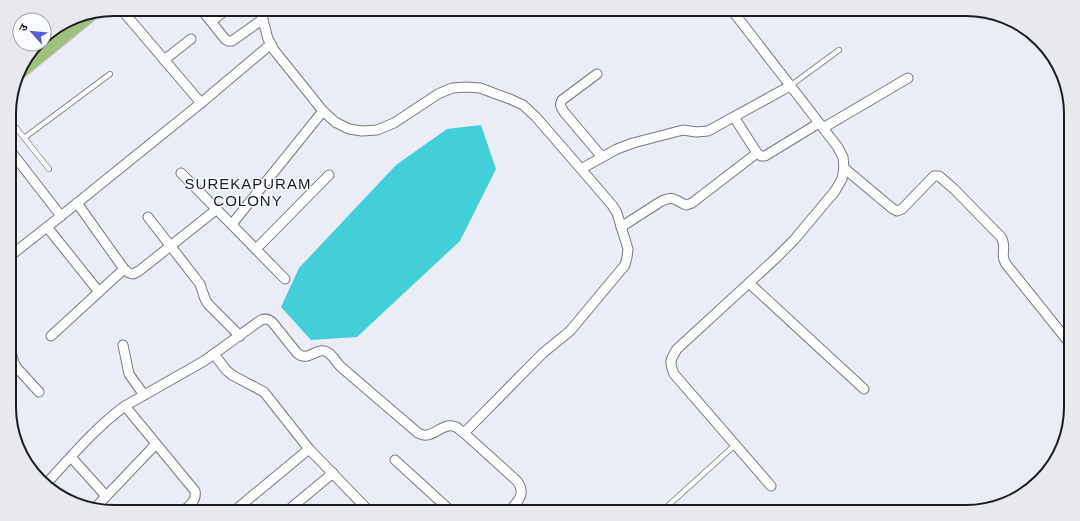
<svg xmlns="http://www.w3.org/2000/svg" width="1080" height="521" font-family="Helvetica,'Noto Sans Devanagari',sans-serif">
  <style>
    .water { fill: #42cfd8 }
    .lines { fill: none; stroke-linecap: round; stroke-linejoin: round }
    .lane-casing { stroke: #767981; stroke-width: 6 }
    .street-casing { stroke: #767981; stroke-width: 11 }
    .highway-casing { stroke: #c9c9c9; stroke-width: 18 }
    .lane { stroke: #fff; stroke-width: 4.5 }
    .street { stroke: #fff; stroke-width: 9 }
    .highway { stroke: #a0c07d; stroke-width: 16 }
    .labels { text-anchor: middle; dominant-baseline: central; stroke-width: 3; stroke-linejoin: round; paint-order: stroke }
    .neighbourhood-label { font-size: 15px; letter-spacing: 1px; fill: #1c1d20; stroke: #f9fbfe }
    .rim { fill: none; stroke: #1c1d20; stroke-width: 2 }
  </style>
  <rect width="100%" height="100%" fill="#eaedf5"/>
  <path class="water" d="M481,125l15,44 -36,72 -103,96 -46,3 -30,-33 18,-39 97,-103 51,-36z"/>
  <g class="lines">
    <g class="lane-casing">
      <g id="lane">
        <path d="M790,86l49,-36"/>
        <path d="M9,119l40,50"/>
        <path d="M24,138l86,-64"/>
        <path d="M661,512l74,-67"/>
        <path d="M889,512l6,-4"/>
      </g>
    </g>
    <g class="street-casing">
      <g id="street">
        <path d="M201,9l24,30 3,2h4l31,-22"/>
        <path d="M260,9l8,30 6,11 49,61 12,11 14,7 13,2 15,-1 17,-7 44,-29 14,-6 15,-1 13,1 30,11 13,6 13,12 45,52 36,-20 16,-6 50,-13 13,2 12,-1 82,-45"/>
        <path d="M731,9l106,137 6,11 1,11 -2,11 -7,12 -41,49 -19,19 -98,90c-7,11 -8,13 -3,25l97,112"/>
        <path d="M212,21l15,-12"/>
        <path d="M164,60l27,-21"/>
        <path d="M597,74l-35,26c-3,5 -1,7 2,12l38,45"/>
        <path d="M201,103l70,-59"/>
        <path d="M734,117l23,36 4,3h4l54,-33"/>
        <path d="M823,128l85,-50"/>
        <path d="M9,149l52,67"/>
        <path d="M844,168l49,41 4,2 5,-2 32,-33h5l15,13 47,48c7,11 -2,17 5,27l65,81"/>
        <path d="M181,173l104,106"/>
        <path d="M77,203l47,66 5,4 4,1 6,-3 78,-62"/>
        <path d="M148,217l52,67 5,15 3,5 32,32"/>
        <path d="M232,224l91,-113"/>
        <path d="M47,227l52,65"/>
        <path d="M621,227l39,-25c14,-7 14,-2 26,3l6,-2 65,-50"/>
        <path d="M256,249l73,-74"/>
        <path d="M10,256l51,-40 140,-113 -80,-94"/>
        <path d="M749,283l115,106"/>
        <path d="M51,336l73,-67"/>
        <path d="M123,345l6,29 15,21"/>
        <path d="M10,349l4,14 3,5 22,24"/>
        <path d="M214,354l12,16 6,5 32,17 45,57 61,63"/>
        <path d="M125,406l70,85c2,10 -6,15 -13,21"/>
        <path d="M464,433l53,48c10,13 0,21 -8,31"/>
        <path d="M71,457l35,39"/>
        <path d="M395,460l57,52"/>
        <path d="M46,484c25,-27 50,-57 79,-78l79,-45 57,-41c5,-2 8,-1 12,3l24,30c13,11 20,-10 33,1 4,4 7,9 11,13l77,66c3,1 6,3 9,2 10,-1 17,-13 29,-8 2,1 5,4 8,6l79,-80 27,-22 55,-66 2,-8 1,-8 -11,-36 -5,-8 -31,-36"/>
        <path d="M95,508l61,-64"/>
        <path d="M233,512l76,-63"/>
        <path d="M286,512l47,-39"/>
      </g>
    </g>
    <g class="highway-casing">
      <path id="highway" d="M19,71l70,-57"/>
    </g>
    <use href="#lane" class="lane"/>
    <use href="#street" class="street"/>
    <use href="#highway" class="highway"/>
  </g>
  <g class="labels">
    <g class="neighbourhood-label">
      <text x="248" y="183">SUREKAPURAM<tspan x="248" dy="17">COLONY</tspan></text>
    </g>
  </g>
  <path d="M0 0H1080V521H0ZM114 16H966A98 98 0 0 1 1064 114V407A98 98 0 0 1 966 505H114A98 98 0 0 1 16 407V114A98 98 0 0 1 114 16Z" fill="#e7e9ec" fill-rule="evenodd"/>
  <path class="rim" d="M114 16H966A98 98 0 0 1 1064 114V407A98 98 0 0 1 966 505H114A98 98 0 0 1 16 407V114A98 98 0 0 1 114 16Z"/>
  <g transform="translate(32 32) rotate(297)"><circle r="19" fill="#f9fbfe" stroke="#a1a2a5"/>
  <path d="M0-3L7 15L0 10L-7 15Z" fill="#555bd2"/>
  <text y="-6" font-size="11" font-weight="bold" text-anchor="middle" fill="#1c1d20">उ</text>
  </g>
</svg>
